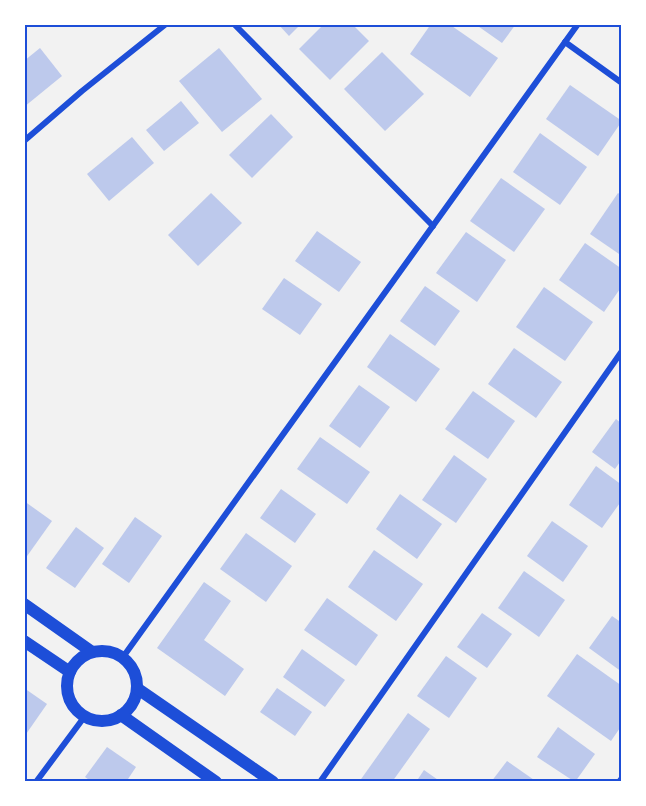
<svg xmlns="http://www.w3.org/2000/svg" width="646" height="806" font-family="'Source Sans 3',sans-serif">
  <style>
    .building { fill: #bdc9ec }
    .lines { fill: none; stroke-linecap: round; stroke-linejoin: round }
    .minor { stroke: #1d4ed8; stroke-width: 6 }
    .secondary { stroke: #1d4ed8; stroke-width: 12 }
    .neatline { fill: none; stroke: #1d4ed8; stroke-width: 2 }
  </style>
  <rect width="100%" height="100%" fill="#f2f2f2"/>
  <g class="building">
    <path d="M278,24h23l-12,12z"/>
    <path d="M324,24h28l17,17 -39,39 -31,-31z"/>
    <path d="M431,24h18l49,34 -28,39 -60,-43z"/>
    <path d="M475,24h41l-14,19z"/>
    <path d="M40,48l22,28 -38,31v-46z"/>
    <path d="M219,48l43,51 -40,33 -43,-51z"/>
    <path d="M382,52l42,42 -39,37 -41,-42z"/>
    <path d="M570,85l52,36 -24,35 -52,-37z"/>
    <path d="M181,101l18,22 -35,28 -18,-21z"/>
    <path d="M271,114l22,23 -41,41 -23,-23z"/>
    <path d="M540,133l47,34 -27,38 -47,-33z"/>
    <path d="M132,137l22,26 -45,38 -22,-27z"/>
    <path d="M501,178l44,31 -31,43 -44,-31z"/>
    <path d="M211,193l31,30 -44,43 -30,-31z"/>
    <path d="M618,193l4,3v60l-32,-22z"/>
    <path d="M317,231l44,31 -22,30 -44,-31z"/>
    <path d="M466,232l40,28 -29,42 -41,-29z"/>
    <path d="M585,243l37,26v17l-18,26 -45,-32z"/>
    <path d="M284,278l38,26 -22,31 -38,-26z"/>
    <path d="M425,286l35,25 -25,35 -35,-25z"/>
    <path d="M544,287l49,35 -28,39 -49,-34z"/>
    <path d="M390,334l50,35 -24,33 -49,-35z"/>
    <path d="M514,348l48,34 -26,36 -48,-34z"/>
    <path d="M359,385l31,22 -30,41 -31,-22z"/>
    <path d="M473,391l42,30 -27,38 -43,-30z"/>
    <path d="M616,419l6,5v35l-7,10 -23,-17z"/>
    <path d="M320,437l50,35 -23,32 -50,-35z"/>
    <path d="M454,455l33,24 -31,44 -34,-23z"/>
    <path d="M596,466l26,19v15l-20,28 -33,-23z"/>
    <path d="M281,489l35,25 -21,29 -35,-25z"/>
    <path d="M400,494l42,30 -25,35 -41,-30z"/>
    <path d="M24,501l28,20 -27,38 -1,-1z"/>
    <path d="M135,517l27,19 -33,47 -27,-19z"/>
    <path d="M552,521l36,25 -25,36 -36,-26z"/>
    <path d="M76,527l28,21 -29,40 -29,-20z"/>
    <path d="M246,533l46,33 -26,36 -46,-33z"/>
    <path d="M374,550l49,34 -27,37 -48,-34z"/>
    <path d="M524,571l41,29 -26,37 -41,-29z"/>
    <path d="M204,582l27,19 -27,39 40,29 -19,27 -68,-48z"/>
    <path d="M327,598l51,37 -22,31 -52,-36z"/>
    <path d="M482,613l30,21 -25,34 -30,-21z"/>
    <path d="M612,616l10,7v49l-33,-24z"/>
    <path d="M302,649l43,31 -20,27 -42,-30z"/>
    <path d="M577,654l45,32v39l-11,16 -64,-45z"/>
    <path d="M446,656l31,22 -28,40 -32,-22z"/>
    <path d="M24,688l23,16 -23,33z"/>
    <path d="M277,688l35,24 -17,24 -35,-24z"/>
    <path d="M408,713l22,16 -38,53h-33z"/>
    <path d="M558,727l37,27 -20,28 -38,-25z"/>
    <path d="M107,747l29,20 -10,15h-34l-7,-5z"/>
    <path d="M507,761l30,21h-46z"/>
    <path d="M424,770l17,12h-25z"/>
  </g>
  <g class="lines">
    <g class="minor">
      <path d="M234,24l199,202"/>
      <path d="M565,42l57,41"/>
      <path d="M24,141l58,-50 84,-67"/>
      <path d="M123,657l455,-633"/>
      <path d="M36,782l49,-66"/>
      <path d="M320,782l302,-431"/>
      <path d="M619,782l3,-4"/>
    </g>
    <g class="secondary">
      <path d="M24,604l68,48"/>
      <path d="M24,641l46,31"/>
      <circle cx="102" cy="686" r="35"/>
      <path d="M138,689l135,93"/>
      <path d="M121,715l95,67"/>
    </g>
  </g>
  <rect width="646" height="806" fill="none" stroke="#ffffff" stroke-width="51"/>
  <rect x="26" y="26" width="594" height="754" class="neatline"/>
</svg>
